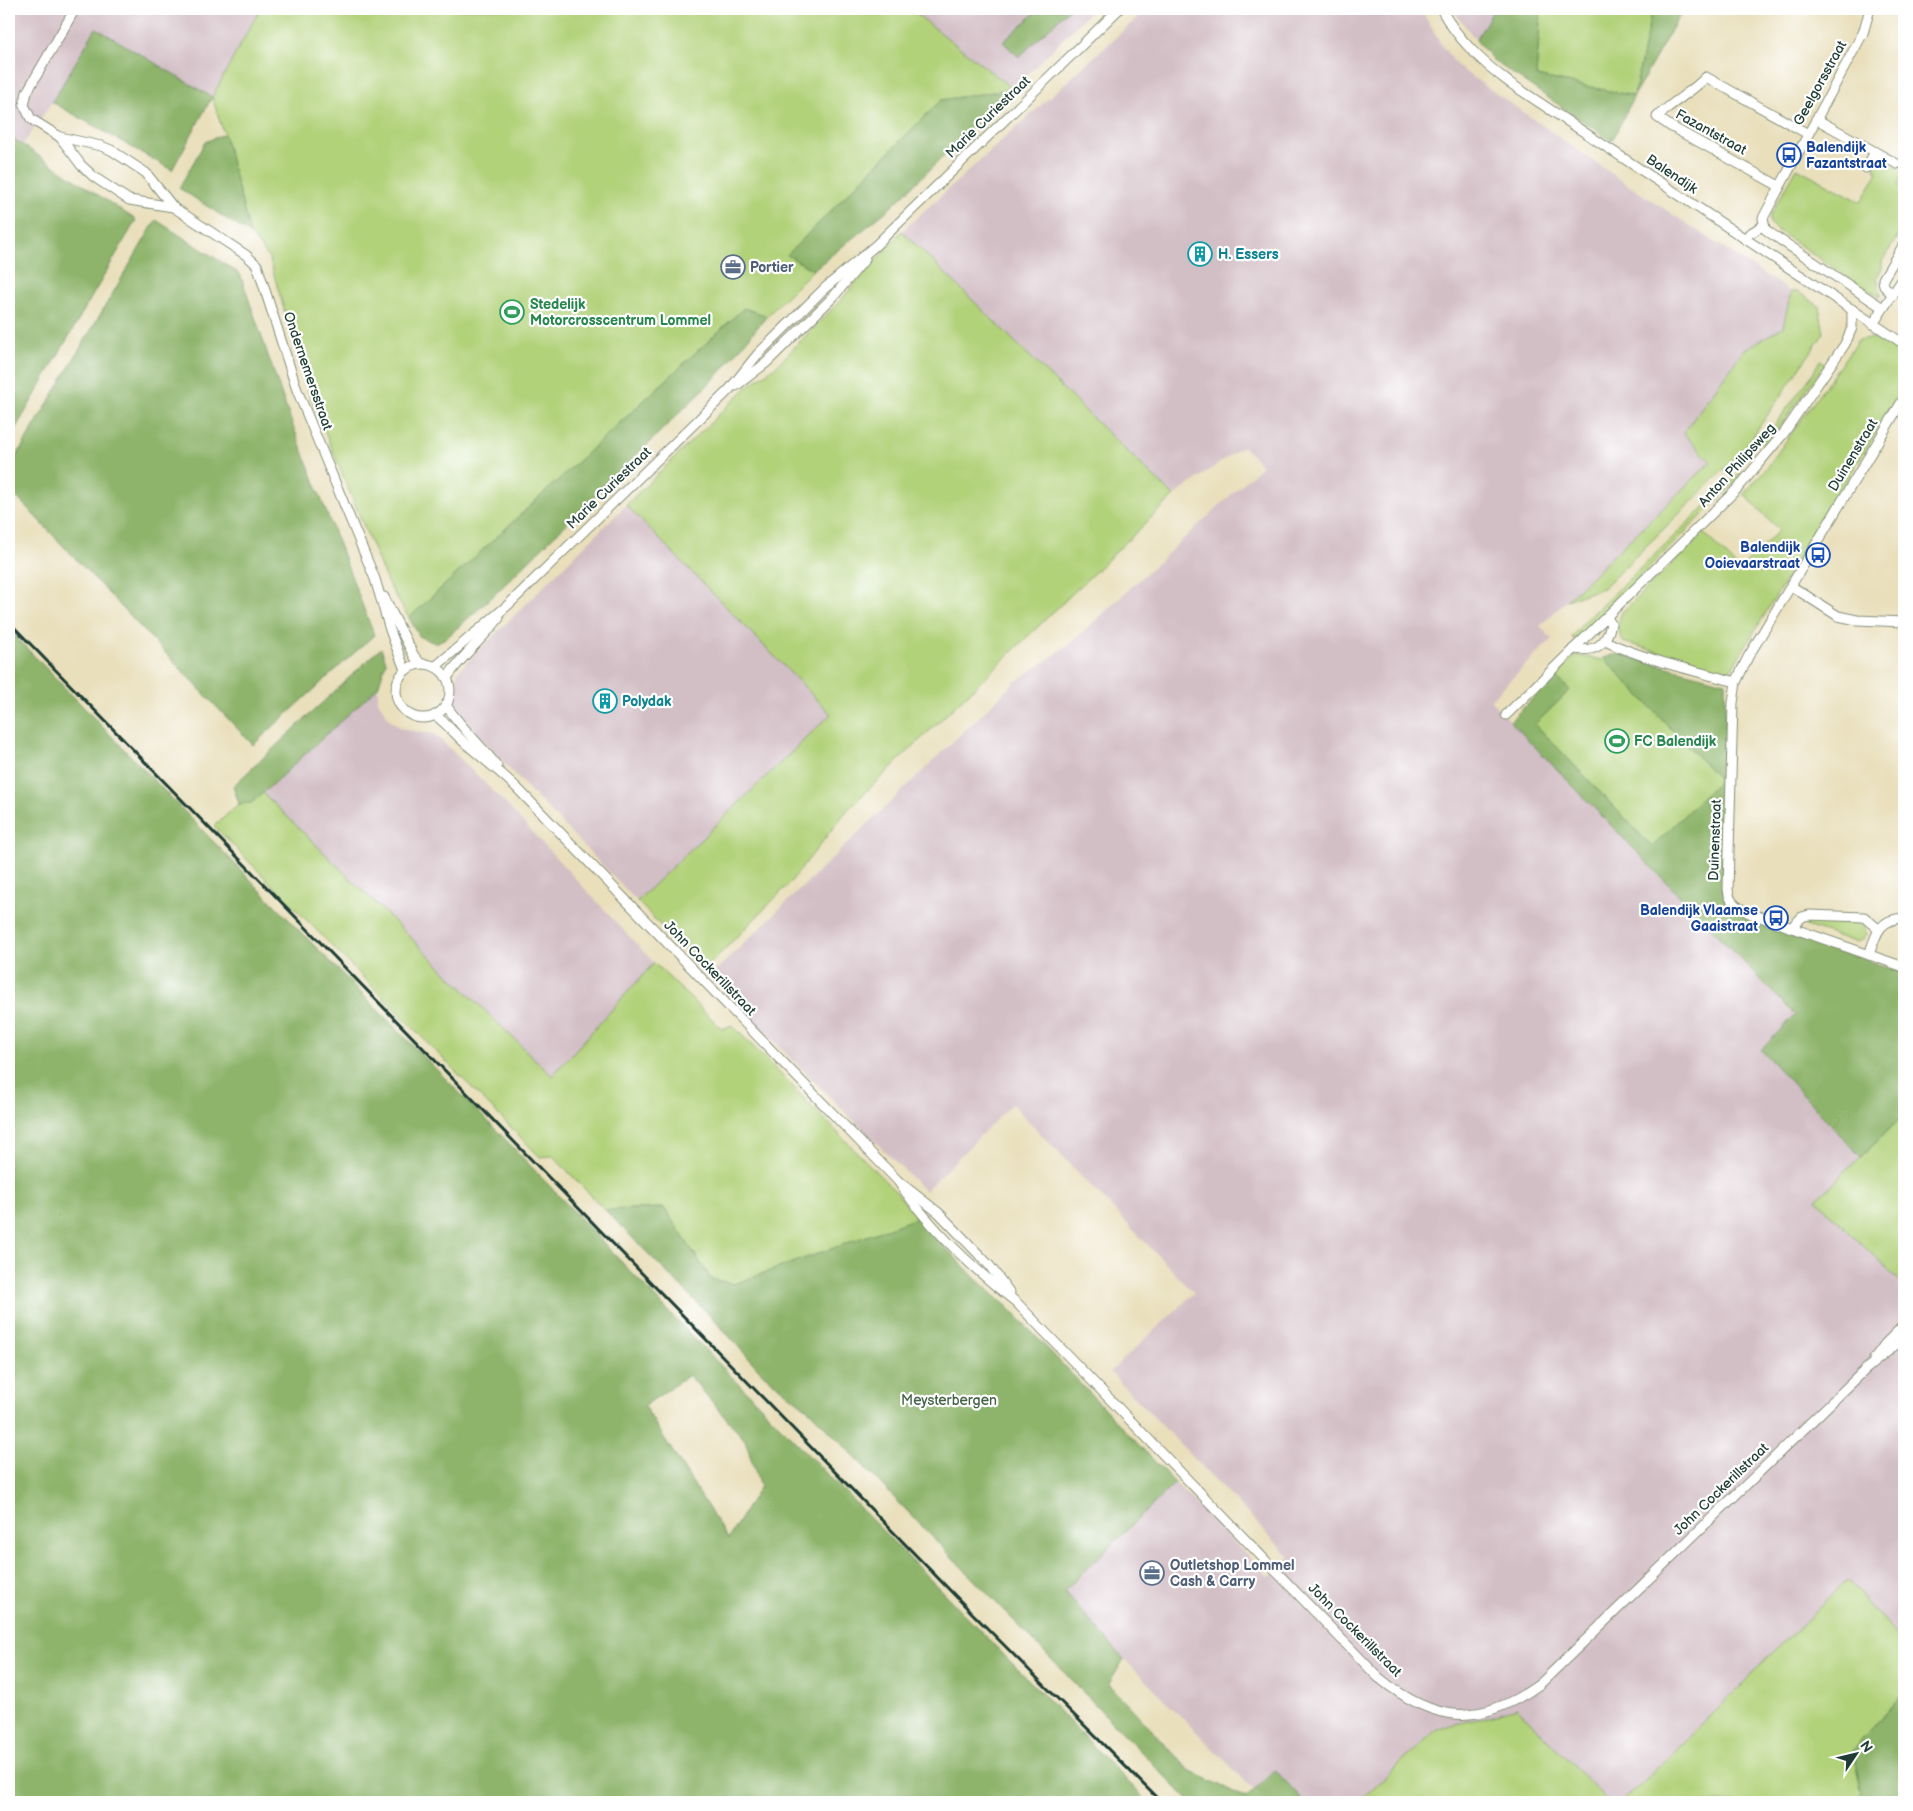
<svg xmlns="http://www.w3.org/2000/svg" width="1913" height="1811" font-family="'Balsamiq Sans',sans-serif">
  <style>
    .industrial { fill: #d2bec5 }
    .green { fill: #b2d27a; stroke: #688857 }
    .forest { fill: #8db46a; stroke: #56784f; fill-rule: evenodd }
    .lines { fill: none; stroke-linecap: round; stroke-linejoin: round }
    .street-casing { stroke: #848e78; stroke-width: 11 }
    .street { stroke: #fff; stroke-width: 9 }
    .rail { stroke: #1f3d34; stroke-width: 3 }
    .labels { text-anchor: middle; dominant-baseline: central; stroke-width: 4.5; stroke-linejoin: round; paint-order: stroke }
    .street-label { font-size: 14px; fill: #1f3d34; stroke: #fff }
    .transit-label { font-size: 14px; font-weight: bold; fill: #164399; stroke: #fff; text-anchor: end }
    .culture-label { font-size: 14px; font-weight: bold; fill: #0d838f; stroke: #fff; text-anchor: start }
    .service-label { font-size: 14px; font-weight: bold; fill: #4e5e75; stroke: #fff; text-anchor: start }
    .leisure-label { font-size: 14px; font-weight: bold; fill: #27864d; stroke: #fff; text-anchor: start }
    .park-label { font-size: 14px; fill: #446246; stroke: #fff }
  </style>
  <rect width="100%" height="100%" fill="#fff"/>
  <filter id="ink" filterUnits="userSpaceOnUse"><feTurbulence type="fractalNoise" baseFrequency=".02" numOctaves="2"/><feDisplacementMap in="SourceGraphic" scale="10" xChannelSelector="R" yChannelSelector="G"/><feConvolveMatrix kernelMatrix="1 2 1 2 8 2 1 2 1" color-interpolation-filters="sRGB"/></filter>
  <filter id="wash" filterUnits="userSpaceOnUse"><feTurbulence type="fractalNoise" baseFrequency=".0096" numOctaves="4" result="noise"/><feDisplacementMap in="SourceGraphic" scale="20" xChannelSelector="R" yChannelSelector="G"/><feGaussianBlur stdDeviation="1.12" result="paint"/><feColorMatrix in="noise" values="0 0 0 0 0 0 0 0 0 0 0 0 0 0 0 0 0 1.4 0 .05"/><feComposite in="paint" operator="in"/></filter>
  <g filter="url(#wash)">
    <rect width="100%" height="100%" fill="#e9dfbb"/>
    <g class="industrial">
      <path d="M9,9h251l-48,88 -116,-69 -44,74 -29,43 -14,-9z"/>
      <path d="M910,9h183l-80,80z"/>
      <path d="M1147,9h274l19,34 18,24 167,116 166,109 -8,35 -39,23 -33,112 -171,164 12,13 -62,61 305,316 -34,34 100,107 -45,43 88,85v359l-281,158h-14l-130,-83 -29,6 -15,6 -77,71h-53l-30,-31 -21,19 -130,-131 -60,-68 111,-108 94,94 21,-20 -180,-185 84,-79 -182,-189 -87,87 -216,-214 306,-295 55,-38 192,-178 -19,-20 -69,50 -63,-60 -209,-205z"/>
      <path d="M1452,9h42l-18,31z"/>
      <path d="M626,505l205,209 -194,187 -125,-129 -57,-64 -2,-16 5,-21z"/>
      <path d="M378,687v14l11,18 12,9 16,4 17,2 9,8 60,59 151,162 -102,113 -289,-283z"/>
    </g>
    <g class="green">
      <path d="M260,9h650l103,80 -72,11 -154,155 26,15 -46,46 -23,-8 -335,310 -22,-36 -79,-191 -39,-133 -19,-24 -26,-100 -12,-37z"/>
      <path d="M1541,9h111l-18,87 -98,-20z"/>
      <path d="M1879,157l25,14 -6,15 6,3v38l-22,34v7l-5,9 4,19 -16,-7 -91,-61 -4,-5v-7l27,-48 64,34 17,-30 -4,-3z"/>
      <path d="M902,231l209,205 63,60 -326,313 -59,75 -85,86 -67,-69 194,-187 -205,-209 121,-118 28,-20 64,-65z"/>
      <path d="M1791,292h7l21,14 5,27 -78,113 -35,37 -108,105 -36,12 144,-138 -28,-29 61,-83 39,-23z"/>
      <path d="M1880,337l24,18v32l-175,286 -106,-31 -6,-15 5,-15 82,-79 36,37 39,-40 -35,-36 25,-29 89,-125z"/>
      <path d="M1820,360l5,4 -59,82 -4,-4 50,-67z"/>
      <path d="M1740,473l3,2 -168,166 -3,-4 11,-14z"/>
      <path d="M1576,655l26,5 2,-2 116,122 -68,67 -117,-123 35,-34 -15,-14z"/>
      <path d="M263,793l289,283 102,-113 68,66 10,-4 165,168 20,25 -183,66 -23,-5 -47,-71 -59,2 -52,-54 -13,1 -326,-331 25,-22 12,-1z"/>
      <path d="M1809,920l54,4 4,10 -6,7 -6,1 -49,-16 -2,-3z"/>
      <path d="M1904,1115v170l-88,-85z"/>
      <path d="M1847,1580l57,62v50l-52,59 10,40 -7,11h-232z"/>
      <path d="M1517,1708l92,94h-251l77,-71 15,-6 29,-6z"/>
    </g>
    <g class="forest">
      <path d="M1039,9h30l-50,48 -16,-15z"/>
      <path d="M1494,9h47l-5,67 98,20 18,-87h31l-49,87 -22,45 -118,-80 -18,-21z"/>
      <path d="M96,28l116,69 -40,73 -120,-68z"/>
      <path d="M1013,89l-124,120 -76,61 -26,-15 154,-155z"/>
      <path d="M224,134l26,100 -71,-46 26,-46z"/>
      <path d="M9,136l127,84 -127,220z"/>
      <path d="M156,220l84,54 48,139 86,222 -121,110 -244,-256v-20z"/>
      <path d="M744,308l23,8 -49,59 -226,222 -46,41 -11,5 -15,-6 -11,-19z"/>
      <path d="M9,630l287,297 209,212 180,190 463,473h-1139zM689,1375l56,65 15,46 -32,53 -84,-133z"/>
      <path d="M381,648l5,14 -8,25 -115,106 -12,10 -12,1 -6,-18z"/>
      <path d="M1617,654l108,28 1,98 -3,117 8,12 35,17 138,47v142l-43,42 -100,-107 34,-35 -285,-294 45,-45 15,14 -35,34 117,123 68,-67 -116,-122z"/>
      <path d="M664,1208l47,71 23,5 183,-66 60,62 33,29 165,174 -111,108 60,68 -15,25 80,86 57,28 29,-28 30,32h-115l-380,-391 -48,-38 -43,-48 -114,-115z"/>
      <path d="M1904,1692v110h-49l7,-11 -10,-40z"/>
    </g>
  </g>
  <g filter="url(#ink)">
    <g class="lines">
      <g class="street-casing">
        <g id="street">
          <path d="M75,9l-48,83 -3,13 7,14 29,18 21,28 13,12 35,23 44,7"/>
          <path d="M1441,9c17,31 41,53 69,74l394,261"/>
          <path d="M1870,9l-7,24 -100,185 2,11 5,4 113,75"/>
          <path d="M1816,119l81,45"/>
          <path d="M60,137l41,9 10,4 35,23 27,34 73,48 11,10 40,125 78,189 15,51 15,40"/>
          <path d="M1866,168l9,-16"/>
          <path d="M1779,186l-109,-60 -13,-9c16,-16 34,-24 49,-40l102,57"/>
          <path d="M1745,239l4,-5 15,-9"/>
          <path d="M1893,295l-9,-9 -1,-7 21,-35"/>
          <path d="M1873,324l31,-47"/>
          <path d="M736,386l30,-23 68,-67 31,-37"/>
          <path d="M1904,398l-156,259 -12,25 -3,21 -5,186c1,14 9,18 21,24l155,54"/>
          <path d="M1791,586l47,30 19,4 47,2"/>
          <path d="M384,597l30,59 7,8"/>
          <path d="M1605,641c41,19 87,29 131,41"/>
          <path d="M1573,649c22,3 33,-3 38,-25l-4,-7"/>
          <circle cx="423" cy="691" r="27"/>
          <path d="M435,667l73,-62 221,-215 28,-35 68,-67 51,-43 243,-236"/>
          <path d="M447,678c14,-22 36,-39 52,-60"/>
          <path d="M446,705c14,22 35,40 51,61"/>
          <path d="M435,715c11,8 19,18 29,27 18,16 37,30 54,47l380,392 41,32 50,52 21,28"/>
          <path d="M1506,715l232,-227 46,-55 61,-89 7,-16v-19"/>
          <path d="M1791,928l11,-11 7,-2 55,2 14,12"/>
          <path d="M1869,955c7,-21 10,-36 35,-37"/>
          <path d="M898,1181c31,47 73,86 118,121l362,375c56,46 101,51 162,7l326,-315 38,-31"/>
          <path d="M1874,1359l11,-15 19,-19"/>
        </g>
      </g>
      <use href="#street" class="street"/>
      <path class="rail" d="M9,622l963,991 189,189"/>
    </g>
  </g>
  <defs>
    <g id="bus-ring" transform="scale(1.25)"><circle r="9.5" fill="#fff" stroke="#1a4fb4" stroke-width="1.5"/><path d="M-5-6H5V4H4V6H2V4H-2V6H-4V4H-5ZM-3.5-4V0h7V-4ZM-3.5 1.2v1.5H-2V1.2ZM2 1.2v1.5H3.5V1.2Z" fill="#1a4fb4"/></g>
    <g id="building-ring" transform="scale(1.25)"><circle r="9.5" fill="#fff" stroke="#0f9aa8" stroke-width="1.5"/><path d="M-4-6H4V6H1V3H-1V6H-4ZM-2.5-4.3h1.7v1.8h-1.7ZM.8-4.3h1.7v1.8H.8ZM-2.5-1h1.7V.8h-1.7ZM.8-1h1.7V.8H.8Z" fill="#0f9aa8"/></g>
    <g id="office-ring" transform="scale(1.25)"><circle r="9.5" fill="#fff" stroke="#5c6f8a" stroke-width="1.5"/><path d="M-6-3h4V-5.5h4V-3h4V5H-6ZM-1-4.5V-3h2v-1.5ZM-6 0V1H6V0Z" fill="#5c6f8a"/></g>
    <g id="stadium-ring" transform="scale(1.25)"><circle r="9.5" fill="#fff" stroke="#2e9e5b" stroke-width="1.5"/><path d="M0-5a6.5 5 0 1 0 0 10a6.5 5 0 1 0 0-10ZM-3.5-1.8h7v3.6h-7Z" fill="#2e9e5b"/></g>
  </defs>
  <g fill-rule="evenodd">
    <use href="#bus-ring" x="1789" y="155"/>
    <use href="#building-ring" x="1200" y="254"/>
    <use href="#office-ring" x="733" y="267"/>
    <use href="#stadium-ring" x="512" y="312"/>
    <use href="#bus-ring" x="1818" y="555"/>
    <use href="#building-ring" x="605" y="701"/>
    <use href="#stadium-ring" x="1617" y="741"/>
    <use href="#bus-ring" x="1776" y="918"/>
    <use href="#office-ring" x="1152" y="1573"/>
  </g>
  <g class="labels">
    <g class="street-label">
      <text transform="translate(1820 83) rotate(-61)">Geelgorsstraat</text>
      <text transform="translate(988 117) rotate(-44)">Marie Curiestraat</text>
      <text transform="translate(1711 132) rotate(29)">Fazantstraat</text>
      <text transform="translate(1672 174) rotate(34)">Balendijk</text>
      <text transform="translate(308 371) rotate(71)">Ondernemersstraat</text>
      <text transform="translate(1853 455) rotate(-59)">Duinenstraat</text>
      <text transform="translate(1737 465) rotate(-48)">Anton Philipsweg</text>
      <text transform="translate(609 488) rotate(-44)">Marie Curiestraat</text>
      <text transform="translate(1715 840) rotate(-88)">Duinenstraat</text>
      <text transform="translate(710 968) rotate(46)">John Cockerillstraat</text>
      <text transform="translate(1721 1489) rotate(-44)">John Cockerillstraat</text>
      <text transform="translate(1355 1630) rotate(45)">John Cockerillstraat</text>
    </g>
    <g class="transit-label">
      <text x="1806" y="147" text-anchor="start">Balendijk<tspan x="1806" dy="16">Fazantstraat</tspan></text>
      <text x="1800" y="547">Balendijk<tspan x="1800" dy="16">Ooievaarstraat</tspan></text>
      <text x="1758" y="910">Balendijk Vlaamse<tspan x="1758" dy="16">Gaaistraat</tspan></text>
    </g>
    <g class="culture-label">
      <text x="1218" y="254">H. Essers</text>
      <text x="622" y="701">Polydak</text>
    </g>
    <g class="service-label">
      <text x="750" y="267">Portier</text>
      <text x="1170" y="1565">Outletshop Lommel<tspan x="1170" dy="16">Cash &amp; Carry</tspan></text>
    </g>
    <g class="leisure-label">
      <text x="530" y="304">Stedelijk<tspan x="530" dy="16">Motorcrosscentrum Lommel</tspan></text>
      <text x="1634" y="741">FC Balendijk</text>
    </g>
    <g class="park-label">
      <text x="949" y="1400">Meysterbergen</text>
    </g>
  </g>
  <rect width="1913" height="1811" fill="none" stroke="#fff" stroke-width="30"/>
  <g transform="translate(1856 1754) rotate(55)" stroke="#ffffff" stroke-width="4" paint-order="stroke">
  <path d="M0-4L9 19L0 12L-9 19Z" fill="#1f3d34"/>
  <text y="-8" font-size="14" font-weight="bold" text-anchor="middle" fill="#1f3d34">N</text>
  </g>
</svg>
